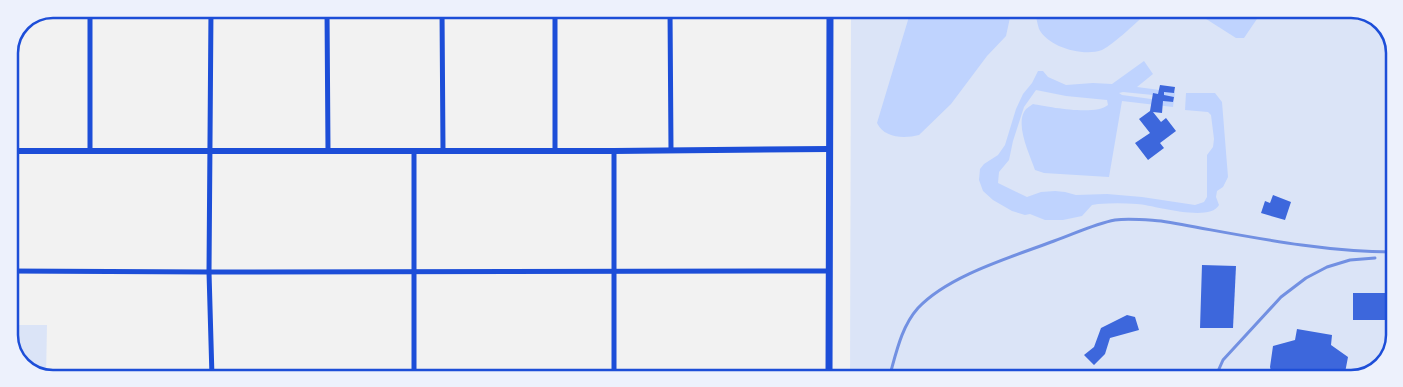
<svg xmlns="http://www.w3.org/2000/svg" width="1403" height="387" font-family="'PT Sans Narrow',sans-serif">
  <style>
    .green { fill: #dbe4f7 }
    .water { fill: #bfd3fe; fill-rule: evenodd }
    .building { fill: #3d67dc }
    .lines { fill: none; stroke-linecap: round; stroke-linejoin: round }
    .minor { stroke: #1d4ed8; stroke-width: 5 }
    .tertiary { stroke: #1d4ed8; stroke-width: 6 }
    .secondary { stroke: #1d4ed8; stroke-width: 7 }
    .rail { stroke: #7290e2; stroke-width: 3 }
    .rim { fill: none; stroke: #1d4ed8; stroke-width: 2.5 }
  </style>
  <rect width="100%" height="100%" fill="#f2f2f2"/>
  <g class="green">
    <path d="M851,10h510l23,14 10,26 -1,295 -16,24 -26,9h-501z"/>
    <path d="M9,325h38l-1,52h-4l-23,-14 -10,-23z"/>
  </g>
  <g class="water">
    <path d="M911,10h100v3l-5,23 -19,20 -36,48 -32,31c-15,4 -35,3 -42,-12z"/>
    <path d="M1035,10h115c-11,10 -37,35 -48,40 -19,7 -54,-3 -63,-21 -2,-6 -3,-13 -4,-19z"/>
    <path d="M1192,10h71l-19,28h-8z"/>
    <path d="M1144,61l9,13 -16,13 38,5 -2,15 -51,-6 -13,76 -65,-4 -9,-3c-5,-15 -19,-43 -11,-58 2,-4 5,-5 9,-8 16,3 62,12 75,1l-1,-5 -41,-4 -30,-6 -12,17 -11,34 -4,19 -10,12 -1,11 29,14 14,-5 14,-1 10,1 11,3 31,-1 35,3 53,8 9,-3 3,-5v-42l6,-8 1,-8 -3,-24 -3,-3 -23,-2 1,-17h29l7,9 6,75 -5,10 -6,4 -1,6 3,8c-10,18 -65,0 -82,-1 -13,-1 -26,-1 -39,0l-6,1 -10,11 -19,4h-18l-15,-6 -5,1 -13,-4 -19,-11 -10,-9 -4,-11 1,-11 4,-5 14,-9 7,-10 11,-36 7,-15 9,-11 6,-12h5l5,6 18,8 27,-2 19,1zM1123,92l50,5v5l-51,-7 -3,-2z"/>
  </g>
  <g class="building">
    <path d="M1160,85l15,2 -1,6 -10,-1v3l10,2 -1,5 -10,-1 -1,12 -9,-1 8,10 5,-4 10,13 -16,12 4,5 -16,12 -13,-17 15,-10 -11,-14 11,-8 3,-18 5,1z"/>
    <path d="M1273,195l18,7 -6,18 -24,-7 4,-12 5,2z"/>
    <path d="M1202,265l34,1 -3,62h-33z"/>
    <rect x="1353" y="293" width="40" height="27"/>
    <path d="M1127,315l8,2 4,13 -29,8 -5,16 -11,11 -10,-10 10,-8 7,-19z"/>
    <path d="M1297,329l35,6 -1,10 17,12 -4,21h-70l-2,-3 -2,-8 3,-21 22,-6z"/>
  </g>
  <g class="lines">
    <g class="minor">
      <path d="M211,9l-2,263 3,105"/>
      <path d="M327,9l1,142"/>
      <path d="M442,9l1,142"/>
      <path d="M670,9l1,141"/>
      <path d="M90,150v-141"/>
      <path d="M555,151v-142"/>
      <path d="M614,151v226"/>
      <path d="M9,271l200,1 620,-1"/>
      <path d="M414,377v-226"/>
    </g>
    <path class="tertiary" d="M9,151h605l215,-2"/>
    <path class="secondary" d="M829,378l1,-368"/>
    <g class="rail">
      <path d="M889,378c7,-24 12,-51 29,-70 31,-33 94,-51 136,-67 20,-7 40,-17 61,-21 15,-2 31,0 46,1 77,13 154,31 232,31"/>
      <path d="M1215,378l8,-18 58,-63 25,-19 21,-11 23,-7 25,-2"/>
    </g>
  </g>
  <path d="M0 0H1403V387H0ZM53 18H1351A35 35 0 0 1 1386 53V335A35 35 0 0 1 1351 370H53A35 35 0 0 1 18 335V53A35 35 0 0 1 53 18Z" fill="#edf1fc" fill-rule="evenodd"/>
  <path class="rim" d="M53 18H1351A35 35 0 0 1 1386 53V335A35 35 0 0 1 1351 370H53A35 35 0 0 1 18 335V53A35 35 0 0 1 53 18Z"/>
</svg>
